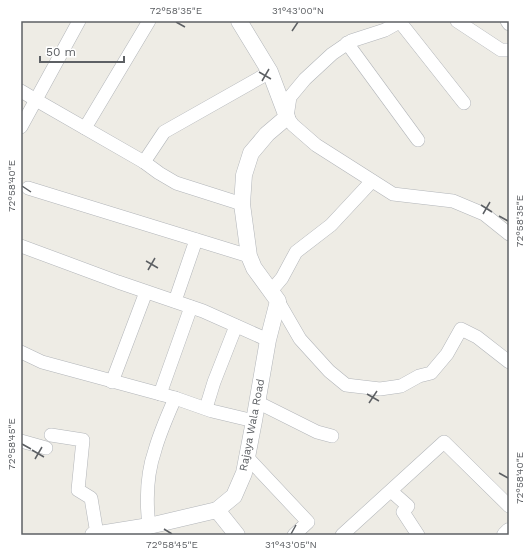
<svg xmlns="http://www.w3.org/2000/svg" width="530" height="556" font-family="'Work Sans',sans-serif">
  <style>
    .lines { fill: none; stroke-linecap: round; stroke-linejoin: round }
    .minor-casing { stroke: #b2b5b9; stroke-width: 14 }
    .tertiary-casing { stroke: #b2b5b9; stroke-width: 17 }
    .minor { stroke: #fff; stroke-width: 13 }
    .tertiary { stroke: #fff; stroke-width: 16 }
    .ticks { fill: none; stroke: #5d6064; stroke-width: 1.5 }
    .labels { text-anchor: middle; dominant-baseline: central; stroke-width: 3.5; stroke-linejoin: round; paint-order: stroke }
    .street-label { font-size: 11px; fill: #5d6064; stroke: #fff }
    .neatline { fill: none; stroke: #5d6064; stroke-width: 1.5 }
    .ticks-label { font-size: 10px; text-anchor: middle; fill: #5d6064 }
  </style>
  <rect width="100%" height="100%" fill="#eeece5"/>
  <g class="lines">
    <g class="minor-casing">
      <g id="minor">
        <path d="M401,21l-16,9 -34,11 -19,13 -27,25 -15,18 -3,20 6,8 23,20 77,49 60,7 31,13 25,20"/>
        <path d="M457,21l44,29h8"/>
        <path d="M507,21l2,3"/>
        <path d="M400,22l64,81"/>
        <path d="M347,43l71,97"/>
        <path d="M21,91l15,9 108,62 15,11 17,10 66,21"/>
        <path d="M21,127l58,-106"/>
        <path d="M85,128l64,-107"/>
        <path d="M144,162l20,-30 106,-60"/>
        <path d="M28,188l221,68"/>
        <path d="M21,246l97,36 85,29 65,29"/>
        <path d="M271,291l11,-13 14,-26 35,-27 41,-44"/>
        <path d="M175,301l21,-61"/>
        <path d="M278,301l22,38 29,32 17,14 34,4 21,-3 18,-10 12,-3 16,-19 14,-25 16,8 32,25"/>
        <path d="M21,352l21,10 133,36 37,13 42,10"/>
        <path d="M112,382l34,-90"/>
        <path d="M160,394l31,-87"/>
        <path d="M257,402l60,30 15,4"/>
        <path d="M206,408l8,-26 22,-56"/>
        <path d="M51,435l32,5 -5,50 13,8 6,36"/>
        <path d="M21,441l25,7"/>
        <path d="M247,457l61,65 -14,13"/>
        <path d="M391,491l17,15 -5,6 15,23"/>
        <path d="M149,526c-3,-25 -2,-53 6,-76 5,-18 13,-35 20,-52"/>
        <path d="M342,535l102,-93 65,64"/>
      </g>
    </g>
    <g class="tertiary-casing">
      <g id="tertiary">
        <path d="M217,510l20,25"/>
        <path d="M93,535l56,-9 68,-16 17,-14 10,-23 10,-52 14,-81 10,-39 -24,-33 -5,-12 -7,-52 2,-29 7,-22 16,-19 20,-17 -17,-45 -31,-51"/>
        <path d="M505,535l4,-4"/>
      </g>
    </g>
    <use href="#minor" class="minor"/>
    <use href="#tertiary" class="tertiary"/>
  </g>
  <path class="ticks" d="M176,22l9,5M292,31l6,-9M259,72l12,7M262,81l7,-12M22,186l9,6M481,205l11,7M483,214l7,-12M499,216l9,5M146,261l12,7M148,270l7,-12M367,394l12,7M369,403l8,-12M22,444l9,5M32,450l12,7M35,459l7,-12M499,473l9,5M164,529l8,5M291,534l5,-9"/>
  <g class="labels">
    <g class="street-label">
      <text transform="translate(252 425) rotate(-79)">Rajaya Wala Road</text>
    </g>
  </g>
  <rect width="530" height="556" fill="none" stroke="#ffffff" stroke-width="44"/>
  <path d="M40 56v6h84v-6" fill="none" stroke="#5d6064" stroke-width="2"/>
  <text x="46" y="56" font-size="12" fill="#5d6064" stroke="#ffffff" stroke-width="3" paint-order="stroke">50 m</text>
  <rect x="22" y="22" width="486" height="512" class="neatline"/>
  <g class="ticks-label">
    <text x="176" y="14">72°58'35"E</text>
    <text x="298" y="14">31°43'00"N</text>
    <text transform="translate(11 186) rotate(-90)" y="4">72°58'40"E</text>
    <text transform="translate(519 221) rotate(-90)" y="4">72°58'35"E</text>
    <text transform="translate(11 444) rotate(-90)" y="4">72°58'45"E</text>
    <text transform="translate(519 478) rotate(-90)" y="4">72°58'40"E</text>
    <text x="172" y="548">72°58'45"E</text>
    <text x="291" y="548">31°43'05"N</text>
  </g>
</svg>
